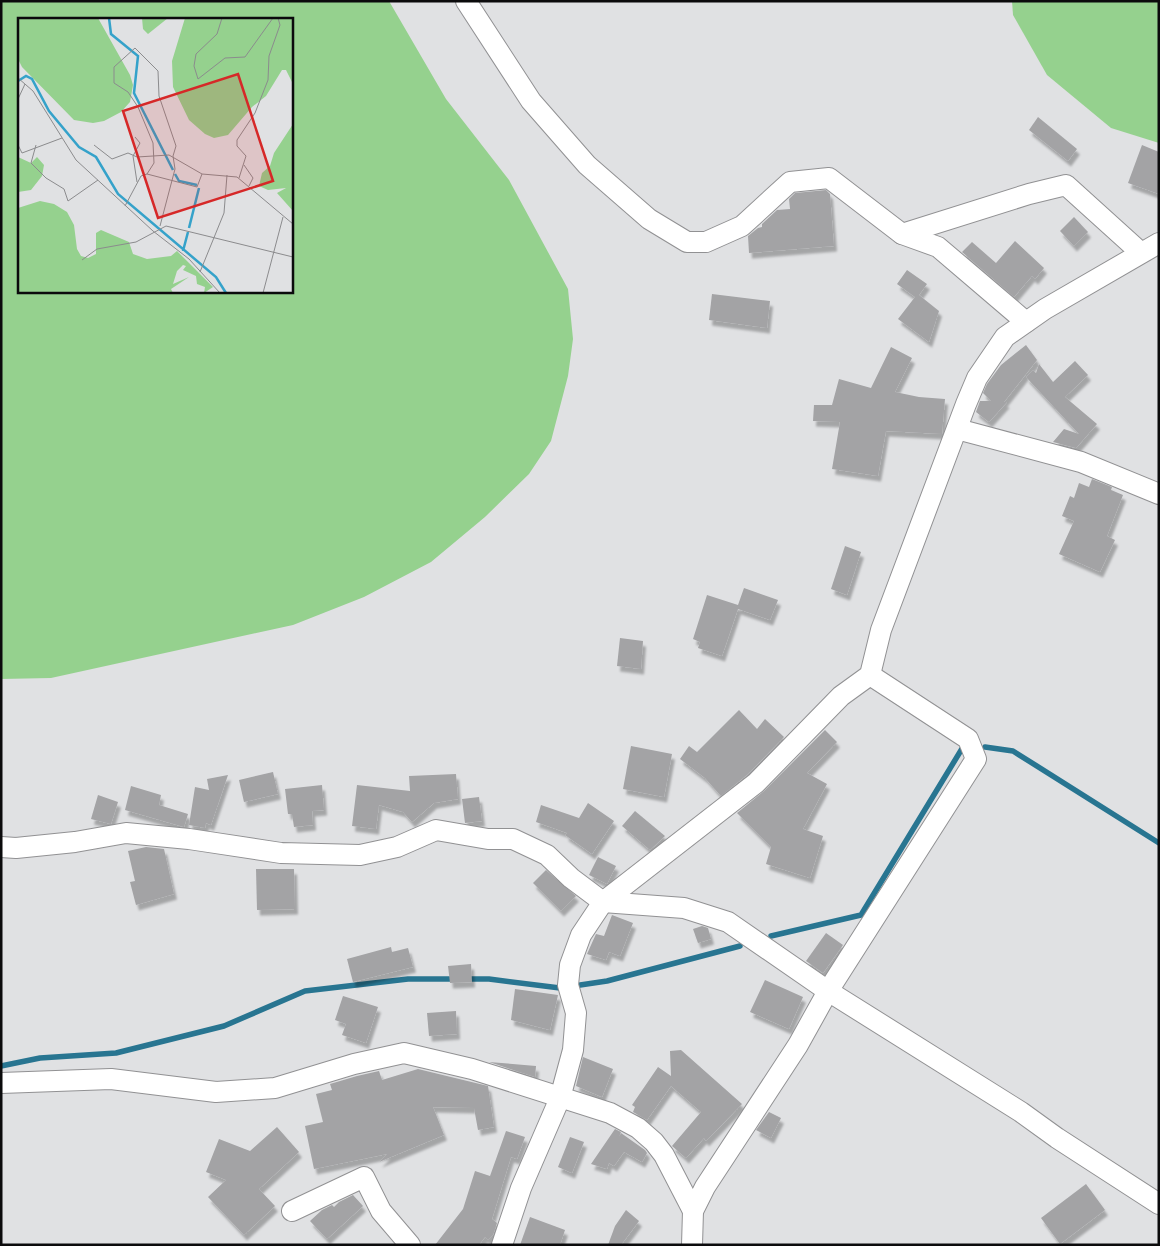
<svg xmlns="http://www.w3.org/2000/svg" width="1160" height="1246" font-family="'Noto Sans',sans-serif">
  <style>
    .green { fill: #95d18e; fill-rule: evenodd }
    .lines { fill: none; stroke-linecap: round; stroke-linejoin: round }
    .stream { stroke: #287591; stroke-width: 5.5 }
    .building { fill: #a3a3a5; filter: url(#shadow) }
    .minor-casing { stroke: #919193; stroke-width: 22 }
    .minor { stroke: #fff; stroke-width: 20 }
    .inset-river { fill: none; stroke: #35a2ca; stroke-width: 2.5 }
    .inset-road { fill: none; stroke: #8b8b8d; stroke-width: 1 }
    .view { fill: #d62828; fill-opacity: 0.15; stroke: #d62828; stroke-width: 2.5 }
    .inset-edge { fill: none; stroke: #0b0b0c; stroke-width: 2.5 }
  </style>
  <defs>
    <filter id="shadow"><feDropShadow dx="3" dy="5.5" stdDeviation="1" flood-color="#0004"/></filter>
  </defs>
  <rect width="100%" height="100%" fill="#e0e1e3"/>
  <g class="green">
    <path d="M1,1h388l57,98 63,81 59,109 5,50 -5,37 -17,65 -22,33 -44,43 -54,45 -67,35 -71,28 -242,53 -50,1zM19,19h272v272h-272z"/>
    <path d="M1012,1h147v142l-48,-15 -64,-53 -34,-60z"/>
  </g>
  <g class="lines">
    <g class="stream">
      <path d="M985,747l28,4 146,92"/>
      <path d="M771,936l90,-21 102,-168"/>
      <path d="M466,979h23l71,9 47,-7 133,-35"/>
      <path d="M1,1066l39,-8 76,-5 108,-27 81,-35 103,-12h49"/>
    </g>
  </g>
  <g class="building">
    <path d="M1038,117l39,32 -9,12 -39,-31z"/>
    <path d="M1142,145l17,7v42l-31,-11z"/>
    <path d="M826,190l4,4 4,52 -85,7 -1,-17 10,-8 4,-1v-3l15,-14 13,-1 -1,-10 6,-6z"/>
    <path d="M1074,217l14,15 -14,14 -14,-15z"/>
    <path d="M1015,241l29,27 -9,11 -3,-3 -18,21 -52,-45 10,-10 24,21z"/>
    <path d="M907,270l20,14 -8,11 20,16 -10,31 -31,-23 17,-22 -18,-13z"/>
    <path d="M712,294l58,7 -3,27 -58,-8z"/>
    <path d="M1026,345l11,15 -33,42h3l-18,20 -13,-10 4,-11h11l-8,-8 4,-9 14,-19z"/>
    <path d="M891,347l21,11 -17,34 24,5 26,2 -3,35 -56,-3 -8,45 -46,-7 8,-47 -27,-1 1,-16h18l7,-26 32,9z"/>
    <path d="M1075,361l13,14 -23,22 32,27 -21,24 -23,-6 11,-13 15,5 -53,-57 7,-7 3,3 3,-9 14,18z"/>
    <path d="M1092,479l20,8 -1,3 12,5 -16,41 8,4 -15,32 -41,-18 15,-33 -12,-5 8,-20 4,2 5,-15 10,4z"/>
    <path d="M845,546l16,6 -14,43 -16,-6z"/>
    <path d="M744,588l34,12 -8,20 -32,-11 -16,47 -24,-8 2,-6 -7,-3 14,-44 31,10z"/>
    <path d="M620,638l23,3 -2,28 -24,-3z"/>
    <path d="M739,710l18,19 8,-10 19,18 -36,37 -27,22 -16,-18 -25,-19 9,-13 8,6z"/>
    <path d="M825,730l12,12 -30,31 20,11 -24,45 20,7 -13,42 -44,-14 5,-17 -34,-34 27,-22z"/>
    <path d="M631,746l41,8 -8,43 -41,-8z"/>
    <path d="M273,772l5,22 -34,8 -5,-22z"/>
    <path d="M456,774l2,25 -24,4 -22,19 -9,-10 -24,-7 -3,24 -24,-3 5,-41 53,6 -1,-15z"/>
    <path d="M228,775l-17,50 -5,-2 -1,5 -16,-3 6,-38 14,3 -2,-11z"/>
    <path d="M322,785l2,25 -12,1 1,14 -19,2 -2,-13h-4l-3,-25z"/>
    <path d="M131,786l30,9 -2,10 29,9 -4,13 -59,-17z"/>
    <path d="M98,795l20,7 -7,22 -20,-5z"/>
    <path d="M479,797l3,24 -17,2 -3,-24z"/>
    <path d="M588,803l26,18 -22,33 -27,-19 2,-2 -31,-11 5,-17 38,13z"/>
    <path d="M635,811l30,25 -15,14 -28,-24z"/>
    <path d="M146,847l18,2 10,45 -38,11 -6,-23 5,-1 -7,-30z"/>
    <path d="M598,857l18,9 -9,18 -18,-9z"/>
    <path d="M256,869h38l1,40 -38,1z"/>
    <path d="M546,870l30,26 -15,15 -28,-28z"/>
    <path d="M612,915l21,8 -13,33 -11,-4 -3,8 -19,-6 9,-20 8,2z"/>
    <path d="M702,926l6,2 3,11 -13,4 -5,-14z"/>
    <path d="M826,933l17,12 -20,28 -17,-12z"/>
    <path d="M391,947l1,5 16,-4 5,19 -60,15 -6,-23z"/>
    <path d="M471,964l1,18 -22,1 -2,-17z"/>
    <path d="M765,980l38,17 -14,32 -39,-17z"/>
    <path d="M515,989l43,6 -8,35 -39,-10z"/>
    <path d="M343,996l35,11 -12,36 -24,-8 4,-11 -11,-4z"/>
    <path d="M456,1011l1,23 -28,2 -2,-23z"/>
    <path d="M681,1050l61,54 -36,37 -2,-3 -18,20 -14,-12 29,-34 -30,-26 -24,34 -14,-8 2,-5 -3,-2 26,-38 13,9 -1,-25z"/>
    <path d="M583,1057l30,12 -11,28 -26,-11z"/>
    <path d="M489,1062l47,4 -1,11z"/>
    <path d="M418,1069l70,17 6,41 -16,3 -4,-22 -41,-1 11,28 -65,27 8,-8 -73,15 -9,-43 18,-4 -7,-28 16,-4 -2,-6 27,-8 22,-5 3,9z"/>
    <path d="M769,1112l12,6 -10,20 -15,-8z"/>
    <path d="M277,1127l22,25 -40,37 16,17 -31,29 -36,-38 18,-17 -20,-8 13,-33 31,12z"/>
    <path d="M615,1129l6,3 -2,5 2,-4 24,17 2,3 -5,9 -18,-10 -10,14 -5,-3 -2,6 -16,-5z"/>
    <path d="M506,1131l19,6 -8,22 -6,-2 -19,62 5,4 -4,12 -5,5 -3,-3 -6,8h-44l28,-36 12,-38 15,5z"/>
    <path d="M570,1137l14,5 -12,31 -14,-6z"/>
    <path d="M1086,1184l19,26 -45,34 -19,-26z"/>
    <path d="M353,1195l10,11 -36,33 -17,-18 12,-11 10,-5 2,2 5,-5z"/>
    <path d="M626,1210l13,11 -18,24h-13l7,-19z"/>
    <path d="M530,1217l35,13 -5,15h-40z"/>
  </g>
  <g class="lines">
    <g class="minor-casing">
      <g id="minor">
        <path d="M466,1l65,100 56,64 62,54 38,23h19l36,-16 48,-44 39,-4 73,56 36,13 88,75"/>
        <path d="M902,234l127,-40 37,-9 74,67"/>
        <path d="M957,429l124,33 78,32"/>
        <path d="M1,847l15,1 59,-6 51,-9 63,6 92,14 79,2 37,-8 39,-17 52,9h25l34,16 24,23 32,24 81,6 44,14 100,69 193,121 36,26 102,66"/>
        <path d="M1,1083l110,-4 105,13 59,-4 79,-24 50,-11 68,16 138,44 28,15 16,14 10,13 29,56"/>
        <path d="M292,1211l72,-34 17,34 29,34"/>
        <path d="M502,1245l19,-57 39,-90 13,-48 3,-37 -8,-28 2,-20 11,-30 22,-33 153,-119 85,-87 29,-21 11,-45 85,-226 11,-26 28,-41 40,-28 114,-66"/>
        <path d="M692,1245l1,-34 12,-24 93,-142 30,-54 148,-232 -8,-20 -98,-64"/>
      </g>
    </g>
    <use href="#minor" class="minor"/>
  </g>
  <g transform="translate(18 18)">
    <rect width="275" height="275" fill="#e0e1e3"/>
    <path d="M0,0h80l32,57 3,10 -3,17 -9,10 -17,9 -11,2 -19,-3 -52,-53 -4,-8zM124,0h26l-20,16 -5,-5zM167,0h108v66l-7,-14h-4l-16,26 -14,11 -24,28 -14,3 -9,-4 -16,-14 -16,-33 -1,-26zM275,106v87l-16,-18 9,-5 -18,2 -9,-4 3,-13 8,-7 4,-13zM0,139l13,6 6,-6 7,8 -2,11 -11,14 -13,2zM22,183l14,3 13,8 7,13 3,24 4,7 7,2 8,-4v-21l5,-3 28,12 4,12 14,5 24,-3 6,-5 36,36 -9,6 1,-6 -8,-3 -1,-8 -13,-6 3,-4 -3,-1 -6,6 -4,13 16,-7 -18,12 2,4h-155v-85z" fill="#95d18e"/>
    <path class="inset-river" d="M91,0l2,16 27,22 -4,37 39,77M0,63l8,-5 6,3 17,32 30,36 17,10 22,37 98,83 10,16M157,156l4,7 18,4M171,210l10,-40M165,233l5,-19"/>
    <path class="inset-road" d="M204,0l-5,16 -21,20 -2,12 4,13 27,-21 20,-1 28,-39M0,60l15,13 43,69 77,71 36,28 31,34M0,81l7,-15M117,119l5,6 -7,13 4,26M0,127l4,8 40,-15M18,127l-5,18 15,15 18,11 4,12M76,127l18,14 16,-6 9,4 32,-2 33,19 35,3 56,47M226,147l9,13 -4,8M129,156l50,13 5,-13M221,160l7,-22 -9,-10v-6l18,-27 13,-33 1,-24 11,-31 -2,-7M50,183l30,-21M107,188l16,-30 6,-2 7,-11 -1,-20 -15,-36 -10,-15 -14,-9v-16l21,-19 23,23 1,25 17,50 -3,10 2,13 -15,57M64,242l15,-11 39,-7 30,-16 127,31M182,254l24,-59 3,-38M245,275l20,-76"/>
    <path class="view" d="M220,56l35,107 -115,37 -35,-107z"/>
    <rect width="275" height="275" class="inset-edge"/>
  </g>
  <rect width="1160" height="1246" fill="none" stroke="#0b0b0c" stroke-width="5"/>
</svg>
